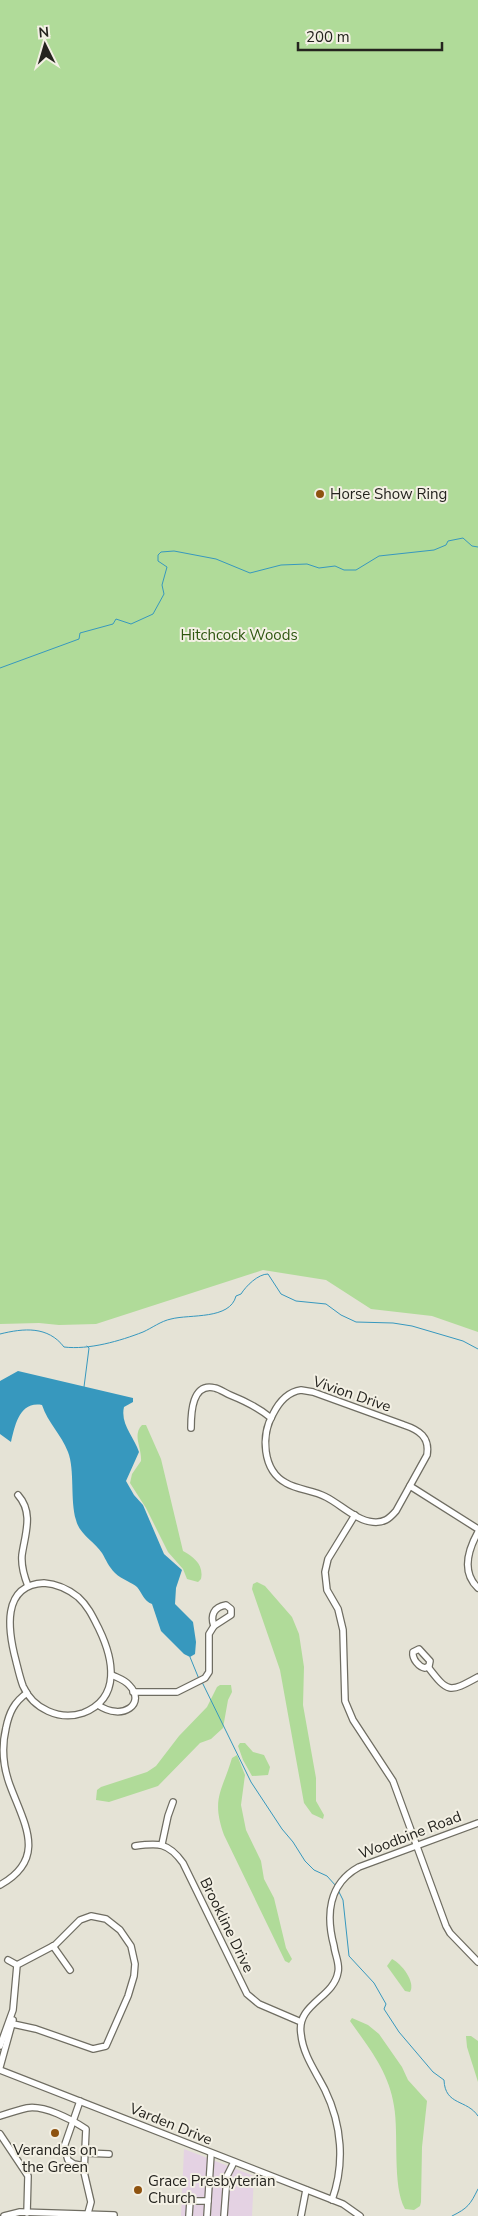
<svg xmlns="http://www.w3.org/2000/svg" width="478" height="2216" font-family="'Nunito Sans',sans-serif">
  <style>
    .commercial { fill: #e4d2e3 }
    .green { fill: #b0db99 }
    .water { fill: #3798be }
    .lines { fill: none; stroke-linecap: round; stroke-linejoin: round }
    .stream { stroke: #3798be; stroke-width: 1 }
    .minor-casing { stroke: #6f6d62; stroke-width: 8 }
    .minor { stroke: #fff; stroke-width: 5.5 }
    .poi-dot { fill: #8e5310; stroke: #f3f0e4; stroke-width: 2 }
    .labels { text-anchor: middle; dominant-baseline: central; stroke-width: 4; stroke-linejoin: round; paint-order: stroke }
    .poi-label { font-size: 15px; fill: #25241f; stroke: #f3f0e4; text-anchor: start }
    .park-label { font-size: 15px; fill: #2f5711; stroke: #f3f0e4 }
    .street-label { font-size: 15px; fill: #25241f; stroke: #f3f0e4 }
  </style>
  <rect width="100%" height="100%" fill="#e5e3d6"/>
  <path class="commercial" d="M184,2149l70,27 -2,40h-71z"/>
  <g class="green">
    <path d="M0,0h478v1332l-46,-16 -61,-7 -45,-29 -63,-10 -167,54 -37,1 -20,-2 -39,1z"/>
    <path d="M142,1425h4l15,34 22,92c11,6 21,14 18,28l-3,3 -11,-3 -4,-10 -15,-17 -22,-44 -16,-25 2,-9 9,-13c1,-13 -9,-26 1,-36z"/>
    <path d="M257,1582l8,4 27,31 7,17 5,33 -1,38 13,73v23l8,14 -1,4 -11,-5 -8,-11 -24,-133 -28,-81 1,-5z"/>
    <path d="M220,1685h11l1,7 -4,8 -5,28 -12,11 -11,4 -42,43 -49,16 -13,-2 1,-10 4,-3 46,-15 9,-6 23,-30 28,-29 10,-20z"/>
    <path d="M240,1743h5l8,9 11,3 6,12 -2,8 -16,1 -9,-16 -5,-14z"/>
    <path d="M237,1755l8,20 -4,30 5,25 15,31 3,18 10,19 12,50 6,11 -3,4 -4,-2 -61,-126c-13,-37 -2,-43 8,-77z"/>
    <path d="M392,1959c9,4 24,23 18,33l-5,-1 -18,-25z"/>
    <path d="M352,2018l16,7 11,9 23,33 6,13 19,21 -5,46 -1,55 -1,4 -6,4 -9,-1c-13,-23 -6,-75 -11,-103 -5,-34 -25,-58 -44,-85z"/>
    <path d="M466,2036h5l7,5v41l-11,-35z"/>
  </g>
  <path class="water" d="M18,1371l115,27v4l-9,5c-4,17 10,30 15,45l-13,29 8,14 9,10 21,49 18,16 -6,18 -1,16 18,18 3,20 -1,12 -5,3 -6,-3 -23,-23 -9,-27c-8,-3 -10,-11 -15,-17 -4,-4 -16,-8 -22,-14 -6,-6 -9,-13 -13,-20 -7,-11 -23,-19 -26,-33 -6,-20 -1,-50 -8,-68 -7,-18 -20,-29 -26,-47 -23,-4 -27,21 -31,37l-11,-8v-53z"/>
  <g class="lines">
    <g class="stream">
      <path d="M0,668l79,-29 1,-6 33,-9 3,-5 15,5 22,-10 11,-20 -2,-9 5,-18 -9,-6v-6l3,-3 13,-1 42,8 34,14 31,-8 26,-1 12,4 16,-2 9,4h12l23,-14 55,-6 12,-5 2,-4 15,-3 9,8 6,1"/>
      <path d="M0,1334c24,-6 48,-8 64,13 25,3 56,-6 79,-15 9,-4 18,-11 28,-13 19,-5 59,1 65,-23l5,-2c5,-8 17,-20 27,-20l13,20 15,7 30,3 15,11 15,7 37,1 19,3 51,15 15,8"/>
      <path d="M84,1387l5,-39 -2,-2"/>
      <path d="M190,1657l9,22"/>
      <path d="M202,1682l49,100 31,47 11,13 12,19 9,9 13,6 9,10"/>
      <path d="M338,1890l5,10 6,56 25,27 12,21 -2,5 15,23 34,40 11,8c1,26 23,19 34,36"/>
      <path d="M452,2216c16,-8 18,-11 26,-27"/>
    </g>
    <g class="minor-casing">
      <g id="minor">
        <path d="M301,1390l12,2 91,33c15,5 26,12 23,30l-31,56c-7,8 -12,12 -23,11 -16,-1 -33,-18 -47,-25 -13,-7 -28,-7 -40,-14 -24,-13 -25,-48 -13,-69 6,-12 14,-22 28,-24z"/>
        <path d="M191,1428c0,-15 1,-46 24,-40 5,1 10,5 15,7 15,6 28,12 41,23"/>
        <path d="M410,1486l68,43"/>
        <path d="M18,1495c16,18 7,39 4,60 -1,11 2,21 6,31"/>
        <path d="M355,1515l-27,44 -3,13 2,18 11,19 5,21 2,71 8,19 40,61 53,145 4,7 28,29"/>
        <path d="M478,1532c-10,18 -17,40 0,56"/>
        <path d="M44,1583c13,1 24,6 34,14 10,9 15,20 21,32 14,29 23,69 -16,84 -23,8 -50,-4 -60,-27 -3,-8 -5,-17 -7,-25 -8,-30 -15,-76 28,-78z"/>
        <path d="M226,1605l5,4v6l-17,11c-4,-11 0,-19 12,-21z"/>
        <path d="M419,1649l11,12 -1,5 -4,2c-6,-1 -13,-9 -12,-16z"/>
        <path d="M428,1667c20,26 21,26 50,10"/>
        <path d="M133,1692h44l28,-14 4,-6v-38l5,-8"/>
        <path d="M98,1705c25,17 49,-2 31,-20 -4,-5 -11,-7 -17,-10"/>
        <path d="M162,1844l6,-28 5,-14"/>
        <path d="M135,1846c23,-3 33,-4 48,17l64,131 12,10 42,18"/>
        <path d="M0,1885c47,-26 25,-60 11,-97 -8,-20 -10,-39 -5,-60 3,-15 8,-26 21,-35"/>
        <path d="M53,1946l17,24"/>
        <path d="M8,1960l9,5"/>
        <path d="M0,2046l13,-36 4,-45 38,-20 25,-25 11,-4 15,3 14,11 11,16 4,18 -1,12 -6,20 -22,50 -13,3 -57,-20 -23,-5"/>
        <path d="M0,2067l13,-47"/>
        <path d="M0,2070l343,134 17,12"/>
        <path d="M80,2101l-16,46 4,13 6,4 10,2"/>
        <path d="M0,2116c9,-3 18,-6 27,-8 17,-3 44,11 59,21l-2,43 7,30 -3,11"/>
        <path d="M0,2134l28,42 -1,37"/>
        <path d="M85,2153l24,1"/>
        <path d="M332,2200c13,-36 10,-75 -7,-110 -9,-18 -22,-35 -24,-56 -5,-30 33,-36 37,-62 2,-8 -3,-17 -4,-26 -8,-30 -6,-62 25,-79l119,-44"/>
        <path d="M4,2216l16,-4 94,3"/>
        <path d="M189,2216l1,-15h18"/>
        <path d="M207,2216l4,-62"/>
        <path d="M224,2216l3,-40 7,-14"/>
        <path d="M301,2216l5,-26"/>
      </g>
    </g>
    <use href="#minor" class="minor"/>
  </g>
  <g class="poi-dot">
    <circle cx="320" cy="494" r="5"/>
    <circle cx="55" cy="2133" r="5"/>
    <circle cx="138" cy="2190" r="5"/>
  </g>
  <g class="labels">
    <g class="poi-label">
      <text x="330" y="494">Horse Show Ring</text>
      <text x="55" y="2150" text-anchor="middle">Verandas on<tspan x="55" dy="17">the Green</tspan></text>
      <text x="148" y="2181">Grace Presbyterian<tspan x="148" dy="17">Church</tspan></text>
    </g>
    <g class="park-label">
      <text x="239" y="635">Hitchcock Woods</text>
    </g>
    <g class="street-label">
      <text transform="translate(352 1394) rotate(19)">Vivion Drive</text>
      <text transform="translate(410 1835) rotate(-21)">Woodbine Road</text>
      <text transform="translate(227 1925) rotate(64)">Brookline Drive</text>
      <text transform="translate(171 2124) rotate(22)">Varden Drive</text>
    </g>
  </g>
  <g transform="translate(45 45) rotate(355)" stroke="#f3f0e4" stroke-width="4" paint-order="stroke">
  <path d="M0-4L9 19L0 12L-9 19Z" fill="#25241f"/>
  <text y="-8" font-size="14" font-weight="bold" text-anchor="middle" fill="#25241f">N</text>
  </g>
  <path d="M298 42v8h144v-8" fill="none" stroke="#25241f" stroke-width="2.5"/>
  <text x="306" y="42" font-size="15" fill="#25241f" stroke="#f3f0e4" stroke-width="4" paint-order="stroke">200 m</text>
</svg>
